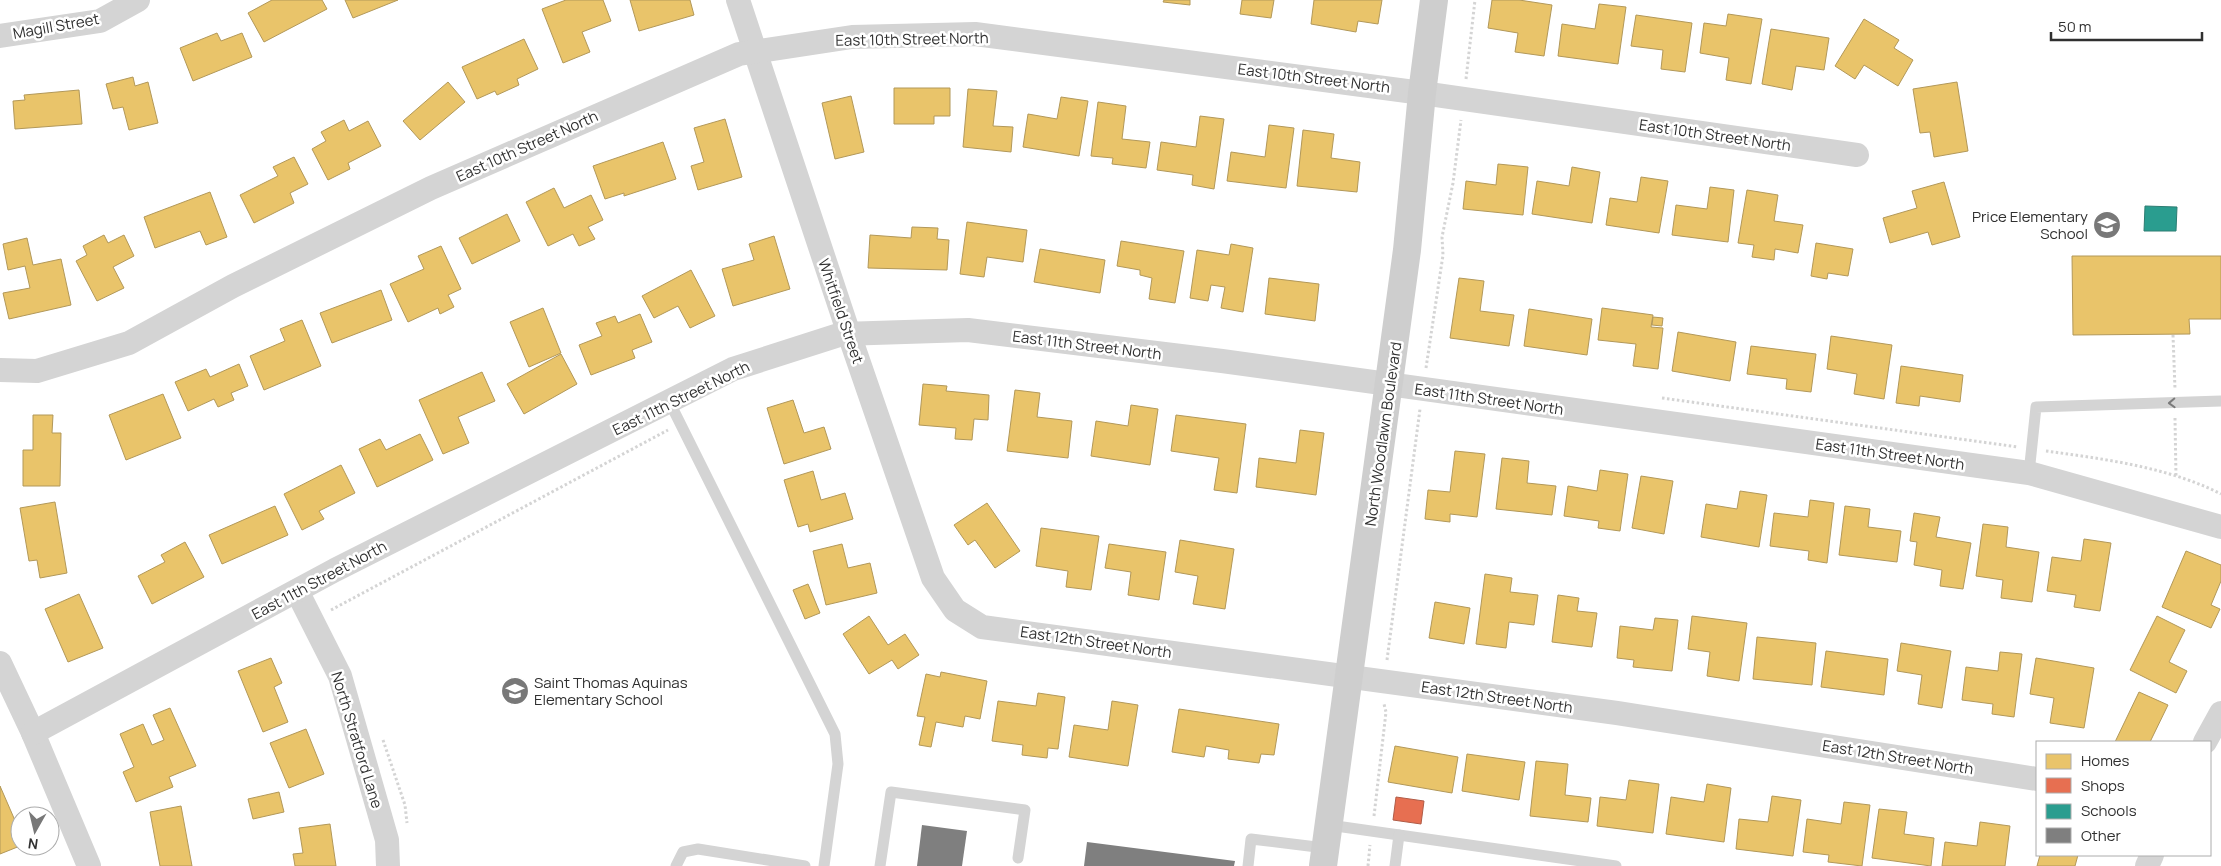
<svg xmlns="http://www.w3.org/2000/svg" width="2221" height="866" font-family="Manrope,sans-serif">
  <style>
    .homes { fill: #e9c46a; stroke: #b29859 }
    .shops { fill: #e76f51; stroke: #b05c47 }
    .schools { fill: #2a9d8f; stroke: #2c7c72 }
    .building { fill: #7f7f7f }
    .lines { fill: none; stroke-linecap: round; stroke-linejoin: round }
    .path { stroke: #d4d4d4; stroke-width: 3; stroke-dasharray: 2.5 2.5; stroke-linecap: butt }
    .service { stroke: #d4d4d4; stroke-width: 11 }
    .minor { stroke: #d4d4d4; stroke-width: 24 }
    .secondary { stroke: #cecece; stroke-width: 28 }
    .oneway { stroke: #7a7a7a }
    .labels { text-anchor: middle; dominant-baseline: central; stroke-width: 5; stroke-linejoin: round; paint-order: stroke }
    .street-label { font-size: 15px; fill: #303030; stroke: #fff }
    .poi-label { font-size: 15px; fill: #303030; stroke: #fff; text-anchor: end }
  </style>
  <rect width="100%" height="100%" fill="#fff"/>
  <g class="homes">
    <path d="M272,0h50l5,9 -63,33 -16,-29z"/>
    <path d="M345,0h53l-45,18z"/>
    <path d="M566,0h37l8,21 -29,11 8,20 -27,11 -21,-54z"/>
    <path d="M630,0h60l4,15 -55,16z"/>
    <path d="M1164,0h26v5l-27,-3z"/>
    <path d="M1242,0h32l-3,18 -31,-4z"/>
    <path d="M1314,0h68l-4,24 -20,-3 -2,11 -45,-8z"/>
    <path d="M1492,0h27l33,5 -8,51 -29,-4 3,-19 -30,-5z"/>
    <path d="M1599,4l27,3 -8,57 -60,-8 4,-32 33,5z"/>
    <path d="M1728,14l34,5 -11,65 -25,-4 3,-22 -29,-5 4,-30 22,3z"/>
    <path d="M1636,15l56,8 -7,49 -24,-3 2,-19 -32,-4z"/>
    <path d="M1864,19l35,21 -5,8 19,12 -15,26 -34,-21 -9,14 -20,-13z"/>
    <path d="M1771,29l58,9 -5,32 -28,-4 -4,24 -30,-6z"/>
    <path d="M217,33l4,8 21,-8 10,24 -59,24 -13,-33z"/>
    <path d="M524,39l14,30 -21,10 2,6 -22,10 -2,-4 -18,8 -15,-32z"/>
    <path d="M133,77l2,9 13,-4 10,41 -29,7 -6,-23 -10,2 -7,-25z"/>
    <path d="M448,82l17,20 -45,38 -17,-19z"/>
    <path d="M1957,82l11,69 -34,6 -4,-25 -10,1 -7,-44z"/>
    <path d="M894,88h56v28h-16v8h-40z"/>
    <path d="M968,89l29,2 -4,35 20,1 -2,25 -48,-5z"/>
    <path d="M79,90l3,34 -67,5 -2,-28 12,-1 -1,-5z"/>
    <path d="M851,96l13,56 -29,7 -13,-56z"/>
    <path d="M1061,97l27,4 -9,55 -56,-9 5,-33 29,5z"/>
    <path d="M1098,102l28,4 -4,33 28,3 -4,26 -34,-4 1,-6 -22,-2z"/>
    <path d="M1200,116l24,3 -10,70 -22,-4 1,-10 -36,-5 4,-28 35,5z"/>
    <path d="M725,119l17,58 -44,13 -7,-24 13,-4 -10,-34z"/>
    <path d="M344,120l5,11 19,-10 13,25 -33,17 2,6 -22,11 -16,-31 14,-8 -5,-9z"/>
    <path d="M1269,125l25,3 -8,60 -59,-7 4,-29 34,5z"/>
    <path d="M1303,130l31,4 -3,24 29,4 -3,30 -60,-6z"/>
    <path d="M663,142l13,37 -52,17v-3l-19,6 -12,-33z"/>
    <path d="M294,157l14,27 -18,9 4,10 -40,20 -14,-28 38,-19 -5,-9z"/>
    <path d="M1498,164l30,3 -5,48 -60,-6 3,-28 30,4z"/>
    <path d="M1572,167l28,5 -8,51 -60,-9 5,-33 32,5z"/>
    <path d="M1641,177l27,4 -9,52 -53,-8 4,-27 27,4z"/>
    <path d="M1944,182l16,55 -28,8 -4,-13 -38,11 -7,-25 34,-10 -5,-17z"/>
    <path d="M1710,187l24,3 -6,52 -56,-7 4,-30 31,4z"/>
    <path d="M554,188l10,20 27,-13 12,25 -15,7 7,12 -16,7 -6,-12 -25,12 -22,-44z"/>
    <path d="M1747,190l31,5 -4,26 29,4 -5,28 -23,-4 -1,11 -22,-3 2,-12 -16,-2z"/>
    <path d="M210,192l17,45 -21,8 -6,-14 -45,17 -11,-31z"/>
    <path d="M507,214l13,27 -48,23 -13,-26z"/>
    <path d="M967,222l60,8 -4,32 -36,-5 -3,20 -24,-3z"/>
    <path d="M912,227l26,1 -1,11 12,1 -2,30 -79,-2 2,-33 41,3z"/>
    <path d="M104,235l4,8 16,-8 10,21 -21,11 11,21 -27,13 -21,-40 11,-6 -4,-9z"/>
    <path d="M774,236l16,53 -57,17 -11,-37 32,-9 -5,-16z"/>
    <path d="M27,238l6,27 28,-6 10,46 -62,14 -6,-26 27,-5 -5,-22 -17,4 -5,-26z"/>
    <path d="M1121,241l63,10 -9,52 -26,-4 3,-21 -12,-3v-5l-23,-4z"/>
    <path d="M1816,243l37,6 -5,27 -20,-3 -1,6 -16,-3z"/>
    <path d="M1231,244l22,4 -10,64 -22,-4 4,-21 -14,-2 -3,16 -18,-3 7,-48 32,5z"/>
    <path d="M441,246l20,43 -13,6 6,12 -14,7 -2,-6 -30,14 -18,-38 34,-15 -6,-13z"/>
    <path d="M1040,249l65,11 -5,33 -66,-11z"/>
    <path d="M2072,256h149v63h-32l1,15 -117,1z"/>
    <path d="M691,270l24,46 -25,12 -12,-22 -24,12 -12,-22z"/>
    <path d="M1269,278l50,6 -4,37 -50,-7z"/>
    <path d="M1459,278l25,3 -4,30 34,4 -5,31 -59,-8z"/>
    <path d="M381,290l11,30 -60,23 -12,-30z"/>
    <path d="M543,308l18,45 -32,14 -19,-45z"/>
    <path d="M1602,308l51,7 -2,12 12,1 -5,41 -25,-3 3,-22 -38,-4z"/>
    <path d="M1529,309l63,10 -5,36 -63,-9z"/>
    <path d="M640,314l12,28 -20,8 3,8 -44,17 -12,-30 23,-9 -6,-13 19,-7 3,7z"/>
    <path d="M1653,317l10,1 -1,8 -10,-1z"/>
    <path d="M302,320l19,46 -57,24 -14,-34 35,-15 -5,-12z"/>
    <path d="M1678,332l58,10 -6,39 -58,-10z"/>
    <path d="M1831,336l61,9 -8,54 -30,-5 3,-20 -30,-5z"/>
    <path d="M1751,346l65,8 -5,38 -25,-3 1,-10 -40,-5z"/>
    <path d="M561,354l16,30 -53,30 -17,-30z"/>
    <path d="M239,364l9,22 -17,7 3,7 -16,7 -4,-8 -26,12 -13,-29 31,-13 4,8z"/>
    <path d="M1901,366l62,9 -3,27 -40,-6 -1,10 -23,-3z"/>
    <path d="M482,372l13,29 -37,16 11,26 -26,11 -24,-54z"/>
    <path d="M923,384l24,2 -1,5 43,4 -1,25 -14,-1 -2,21 -17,-1 1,-11 -37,-3z"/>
    <path d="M1015,390l25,3 -3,24 35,4 -4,37 -61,-7z"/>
    <path d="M163,394l18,44 -55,22 -17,-45z"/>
    <path d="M793,400l11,33 20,-6 7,22 -47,15 -17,-56z"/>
    <path d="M1131,405l27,4 -8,56 -59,-9 5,-35 32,5z"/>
    <path d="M33,415h20l-1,18h9l-1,53h-37v-36h10z"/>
    <path d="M1176,415l70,9 -9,69 -23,-3 5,-32 -48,-7z"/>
    <path d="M1300,430l24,3 -8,62 -60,-8 3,-29 37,5z"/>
    <path d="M420,434l13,26 -56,27 -18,-38 21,-10 6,11z"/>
    <path d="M1455,451l30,3 -8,63 -27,-3v8l-25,-3 3,-29 22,2z"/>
    <path d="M1502,458l27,3 -2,22 29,3 -4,29 -56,-6z"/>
    <path d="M341,465l14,28 -36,18 5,8 -22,11 -18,-36z"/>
    <path d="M1600,470l28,4 -8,57 -22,-3 1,-7 -35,-5 4,-30 29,5z"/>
    <path d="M813,471l8,29 24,-7 8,26 -43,13 -2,-8 -10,3 -14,-47z"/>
    <path d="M1641,476l32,5 -9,53 -32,-6z"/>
    <path d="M1740,491l27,4 -8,52 -58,-10 5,-33 31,5z"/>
    <path d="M1810,500l24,3 -7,60 -19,-3 1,-9 -39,-5 4,-33 34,4z"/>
    <path d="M55,502l12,71 -27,5 -3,-18 -8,1 -9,-53z"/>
    <path d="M987,503l33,48 -25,17 -20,-28 -7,5 -14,-20z"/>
    <path d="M275,506l13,29 -66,29 -13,-29z"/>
    <path d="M1845,506l25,3 -2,18 33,4 -4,31 -58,-7z"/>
    <path d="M1914,513l26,4 -4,20 35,6 -8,46 -23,-3 2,-16 -28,-5 3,-23 -7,-1z"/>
    <path d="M1983,524l25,3 -2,20 33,5 -7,50 -31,-4 2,-18 -27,-4z"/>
    <path d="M1041,528l58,8 -8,54 -25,-3 2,-16 -32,-5z"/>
    <path d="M2084,539l27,4 -11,68 -26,-4 2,-12 -29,-4 5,-34 29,4z"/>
    <path d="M1180,540l54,9 -9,60 -32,-5 5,-28 -23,-4z"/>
    <path d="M185,542l19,35 -52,27 -14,-28 27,-14 -4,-7z"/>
    <path d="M842,544l6,24 22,-5 7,30 -51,12 -13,-54z"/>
    <path d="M1109,544l57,8 -7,48 -31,-5 3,-23 -26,-4z"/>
    <path d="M2186,551l35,14v16l-10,24 9,4 -9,19 -49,-21z"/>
    <path d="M1485,574l27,4 -2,14 28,3 -4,30 -25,-3 -3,26 -30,-4z"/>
    <path d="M808,584l12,29 -15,6 -12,-29z"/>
    <path d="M79,594l24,54 -35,14 -23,-53z"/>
    <path d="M1558,595l21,3 -2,13 20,2 -5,34 -40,-5z"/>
    <path d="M1435,602l35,6 -6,36 -35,-6z"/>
    <path d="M869,616l19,29 17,-11 14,21 -21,14 -6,-9 -23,14 -26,-40z"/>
    <path d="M1692,616l55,7 -8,58 -32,-5 3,-24 -22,-3z"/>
    <path d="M2157,616l28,14 -16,32 18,9 -11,22 -46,-23z"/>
    <path d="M1655,618l23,2 -6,51 -39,-4 1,-7 -17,-2 3,-32 33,4z"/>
    <path d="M1757,637l59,6 -4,42 -59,-6z"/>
    <path d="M1901,643l50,8 -9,57 -24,-4 4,-29 -25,-4z"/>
    <path d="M1826,651l62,8 -4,36 -63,-8z"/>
    <path d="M2000,652l22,2 -8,63 -22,-3 1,-10 -31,-4 4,-33 32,4z"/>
    <path d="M271,658l11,25 -8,4 14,35 -25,10 -25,-61z"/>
    <path d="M2036,658l58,10 -10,60 -34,-5 4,-25 -24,-4z"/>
    <path d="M941,672l46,9 -7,38 -15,-3 -2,11 -27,-5 -5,25 -12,-2 6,-28 -8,-1 9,-42 14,3z"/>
    <path d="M2139,692l29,13 -18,37h-35z"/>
    <path d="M1038,693l27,4 -7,52 -10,-1 -1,10 -25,-3 1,-10 -31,-4 6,-40 38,5z"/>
    <path d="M1112,701l26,4 -10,61 -59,-9 5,-32 34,5z"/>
    <path d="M170,708l26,58 -27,11 4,10 -37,15 -13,-30 11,-5 -14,-33 23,-10 9,21 12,-5 -11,-25z"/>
    <path d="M1179,709l100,15 -5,31 -13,-1 -2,9 -31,-4 1,-9 -23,-4 -2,11 -32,-5z"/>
    <path d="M306,729l18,45 -35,14 -19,-45z"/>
    <path d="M1395,746l63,11 -6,36 -64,-11z"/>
    <path d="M1467,754l58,8 -6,38 -57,-9z"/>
    <path d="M1536,761l32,3 -3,31 26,3 -3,24 -58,-6z"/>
    <path d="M1629,780l30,4 -6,49 -56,-7 3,-29 26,3z"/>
    <path d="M1707,784l24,4 -7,54 -58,-8 5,-37 33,5z"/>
    <path d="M0,786l20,46v14l-20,8z"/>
    <path d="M279,792l5,20 -31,7 -5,-20z"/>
    <path d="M1772,796l29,4 -8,56 -57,-7 3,-30 29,3z"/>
    <path d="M1844,802l26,3 -8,61 -34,-4 1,-7 -26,-3 4,-33 34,5z"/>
    <path d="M181,806l11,60h-32l-10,-54z"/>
    <path d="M1879,809l28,3 -3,22 30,4 -3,28 -59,-8z"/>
    <path d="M1980,822l30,4 -5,40h-63l3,-24 32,4z"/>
    <path d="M330,824l6,42h-41l-2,-12 10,-1 -4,-25z"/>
    <path d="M2040,855h38l-3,11h-38z"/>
  </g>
  <path class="shops" d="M1396,797l28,4 -3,23 -28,-4z"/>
  <path class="schools" d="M2145,206l32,1 -1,24h-32z"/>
  <g class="building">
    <path d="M922,825l45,6 -5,35h-45z"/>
    <path d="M1087,842l148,19 -1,5h-150z"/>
  </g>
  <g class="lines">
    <g class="path">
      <path d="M1466,79l9,-79"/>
      <path d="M2173,335l2,54"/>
      <path d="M1426,368l17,-113 -1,-18 11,-54 8,-63"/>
      <path d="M1662,398l356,49"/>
      <path d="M2175,418l1,59"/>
      <path d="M2046,451c58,8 122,16 175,43"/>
      <path d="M331,610l337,-180"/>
      <path d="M1387,660l33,-251"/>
      <path d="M383,740l22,65 2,18"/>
      <path d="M1374,816l12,-104 -2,-8"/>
      <path d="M1368,866l2,-21"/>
    </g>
    <g class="service">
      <path d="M669,401l166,333 3,30 -14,102"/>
      <path d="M2029,473l7,-66 185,-6"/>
      <path d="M1329,825l287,41"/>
      <path d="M676,866l7,-14 15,-3 107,17"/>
      <path d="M880,866l11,-74 134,18 -7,48"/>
      <path d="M1248,866l3,-27 74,9"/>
      <path d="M1395,866l4,-31"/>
    </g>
    <g class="minor">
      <path d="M738,0l111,334 84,244 22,32 27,17 635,86 420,66"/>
      <path d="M0,36l100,-15 38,-21"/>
      <path d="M0,370l37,1 92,-28 104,-57 198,-98 308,-134 113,-17 123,-3 447,59 435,62"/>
      <path d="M297,591l43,85 47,164 1,26"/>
      <path d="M0,663l33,70 56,133"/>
      <path d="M33,733l302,-163 398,-201 109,-35 126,-4 254,31 807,112 192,54"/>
      <path d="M2205,742l16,-29"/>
      <path d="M2147,866l5,-11"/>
    </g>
    <path class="secondary" d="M1323,866l84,-616 15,-157 12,-93"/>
  </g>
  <defs><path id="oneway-chevron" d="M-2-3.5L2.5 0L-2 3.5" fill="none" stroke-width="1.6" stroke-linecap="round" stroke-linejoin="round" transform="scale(1.25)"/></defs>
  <use class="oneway" href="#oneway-chevron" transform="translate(2172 403) rotate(178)"/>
  <defs>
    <g id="school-disc" transform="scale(1.4375)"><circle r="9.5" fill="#787878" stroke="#fff"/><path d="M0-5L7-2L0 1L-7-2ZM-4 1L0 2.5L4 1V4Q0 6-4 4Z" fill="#fff"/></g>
  </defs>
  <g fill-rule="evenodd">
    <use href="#school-disc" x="2107" y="225"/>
    <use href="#school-disc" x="515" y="691"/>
  </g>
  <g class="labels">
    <g class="street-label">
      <text transform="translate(56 26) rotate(-10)">Magill Street</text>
      <text transform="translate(912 39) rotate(-1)">East 10th Street North</text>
      <text transform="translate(1314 78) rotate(7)">East 10th Street North</text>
      <text transform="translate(1715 135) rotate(8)">East 10th Street North</text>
      <text transform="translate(527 146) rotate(-24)">East 10th Street North</text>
      <text transform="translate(841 311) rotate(71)">Whitfield Street</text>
      <text transform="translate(1087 345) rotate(7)">East 11th Street North</text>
      <text transform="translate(681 398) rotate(-26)">East 11th Street North</text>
      <text transform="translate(1489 399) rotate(8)">East 11th Street North</text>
      <text transform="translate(1383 434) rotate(-82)">North Woodlawn Boulevard</text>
      <text transform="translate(1890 454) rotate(8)">East 11th Street North</text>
      <text transform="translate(319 580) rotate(-28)">East 11th Street North</text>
      <text transform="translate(1096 642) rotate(8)">East 12th Street North</text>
      <text transform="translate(1497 697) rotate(8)">East 12th Street North</text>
      <text transform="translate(357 740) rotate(73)">North Stratford Lane</text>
      <text transform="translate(1898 757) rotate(9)">East 12th Street North</text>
    </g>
    <g class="poi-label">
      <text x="2088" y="216">Price Elementary<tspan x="2088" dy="17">School</tspan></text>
      <text x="534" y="682" text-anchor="start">Saint Thomas Aquinas<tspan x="534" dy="17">Elementary School</tspan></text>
    </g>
  </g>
  <rect x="2036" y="741" width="175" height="115" fill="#ffffff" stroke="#acacac"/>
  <rect x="2046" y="754" width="25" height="15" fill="#e9c46a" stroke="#acacac"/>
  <text x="2081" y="766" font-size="15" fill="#303030">Homes</text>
  <rect x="2046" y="778" width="25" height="15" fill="#e76f51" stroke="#acacac"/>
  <text x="2081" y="791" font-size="15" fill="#303030">Shops</text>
  <rect x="2046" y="804" width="25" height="15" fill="#2a9d8f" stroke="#acacac"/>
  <text x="2081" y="816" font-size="15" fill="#303030">Schools</text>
  <rect x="2046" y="828" width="25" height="15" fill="#7f7f7f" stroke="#acacac"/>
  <text x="2081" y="841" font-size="15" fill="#303030">Other</text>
  <g transform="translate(35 831) rotate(188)"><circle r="24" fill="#ffffff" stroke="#acacac"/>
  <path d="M0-4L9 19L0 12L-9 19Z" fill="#787878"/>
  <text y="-8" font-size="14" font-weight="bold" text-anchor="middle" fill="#303030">N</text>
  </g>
  <path d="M2051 32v8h151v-8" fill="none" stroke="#303030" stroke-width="2.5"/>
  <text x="2058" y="32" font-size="15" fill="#303030" stroke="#ffffff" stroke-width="4" paint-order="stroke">50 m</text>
</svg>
